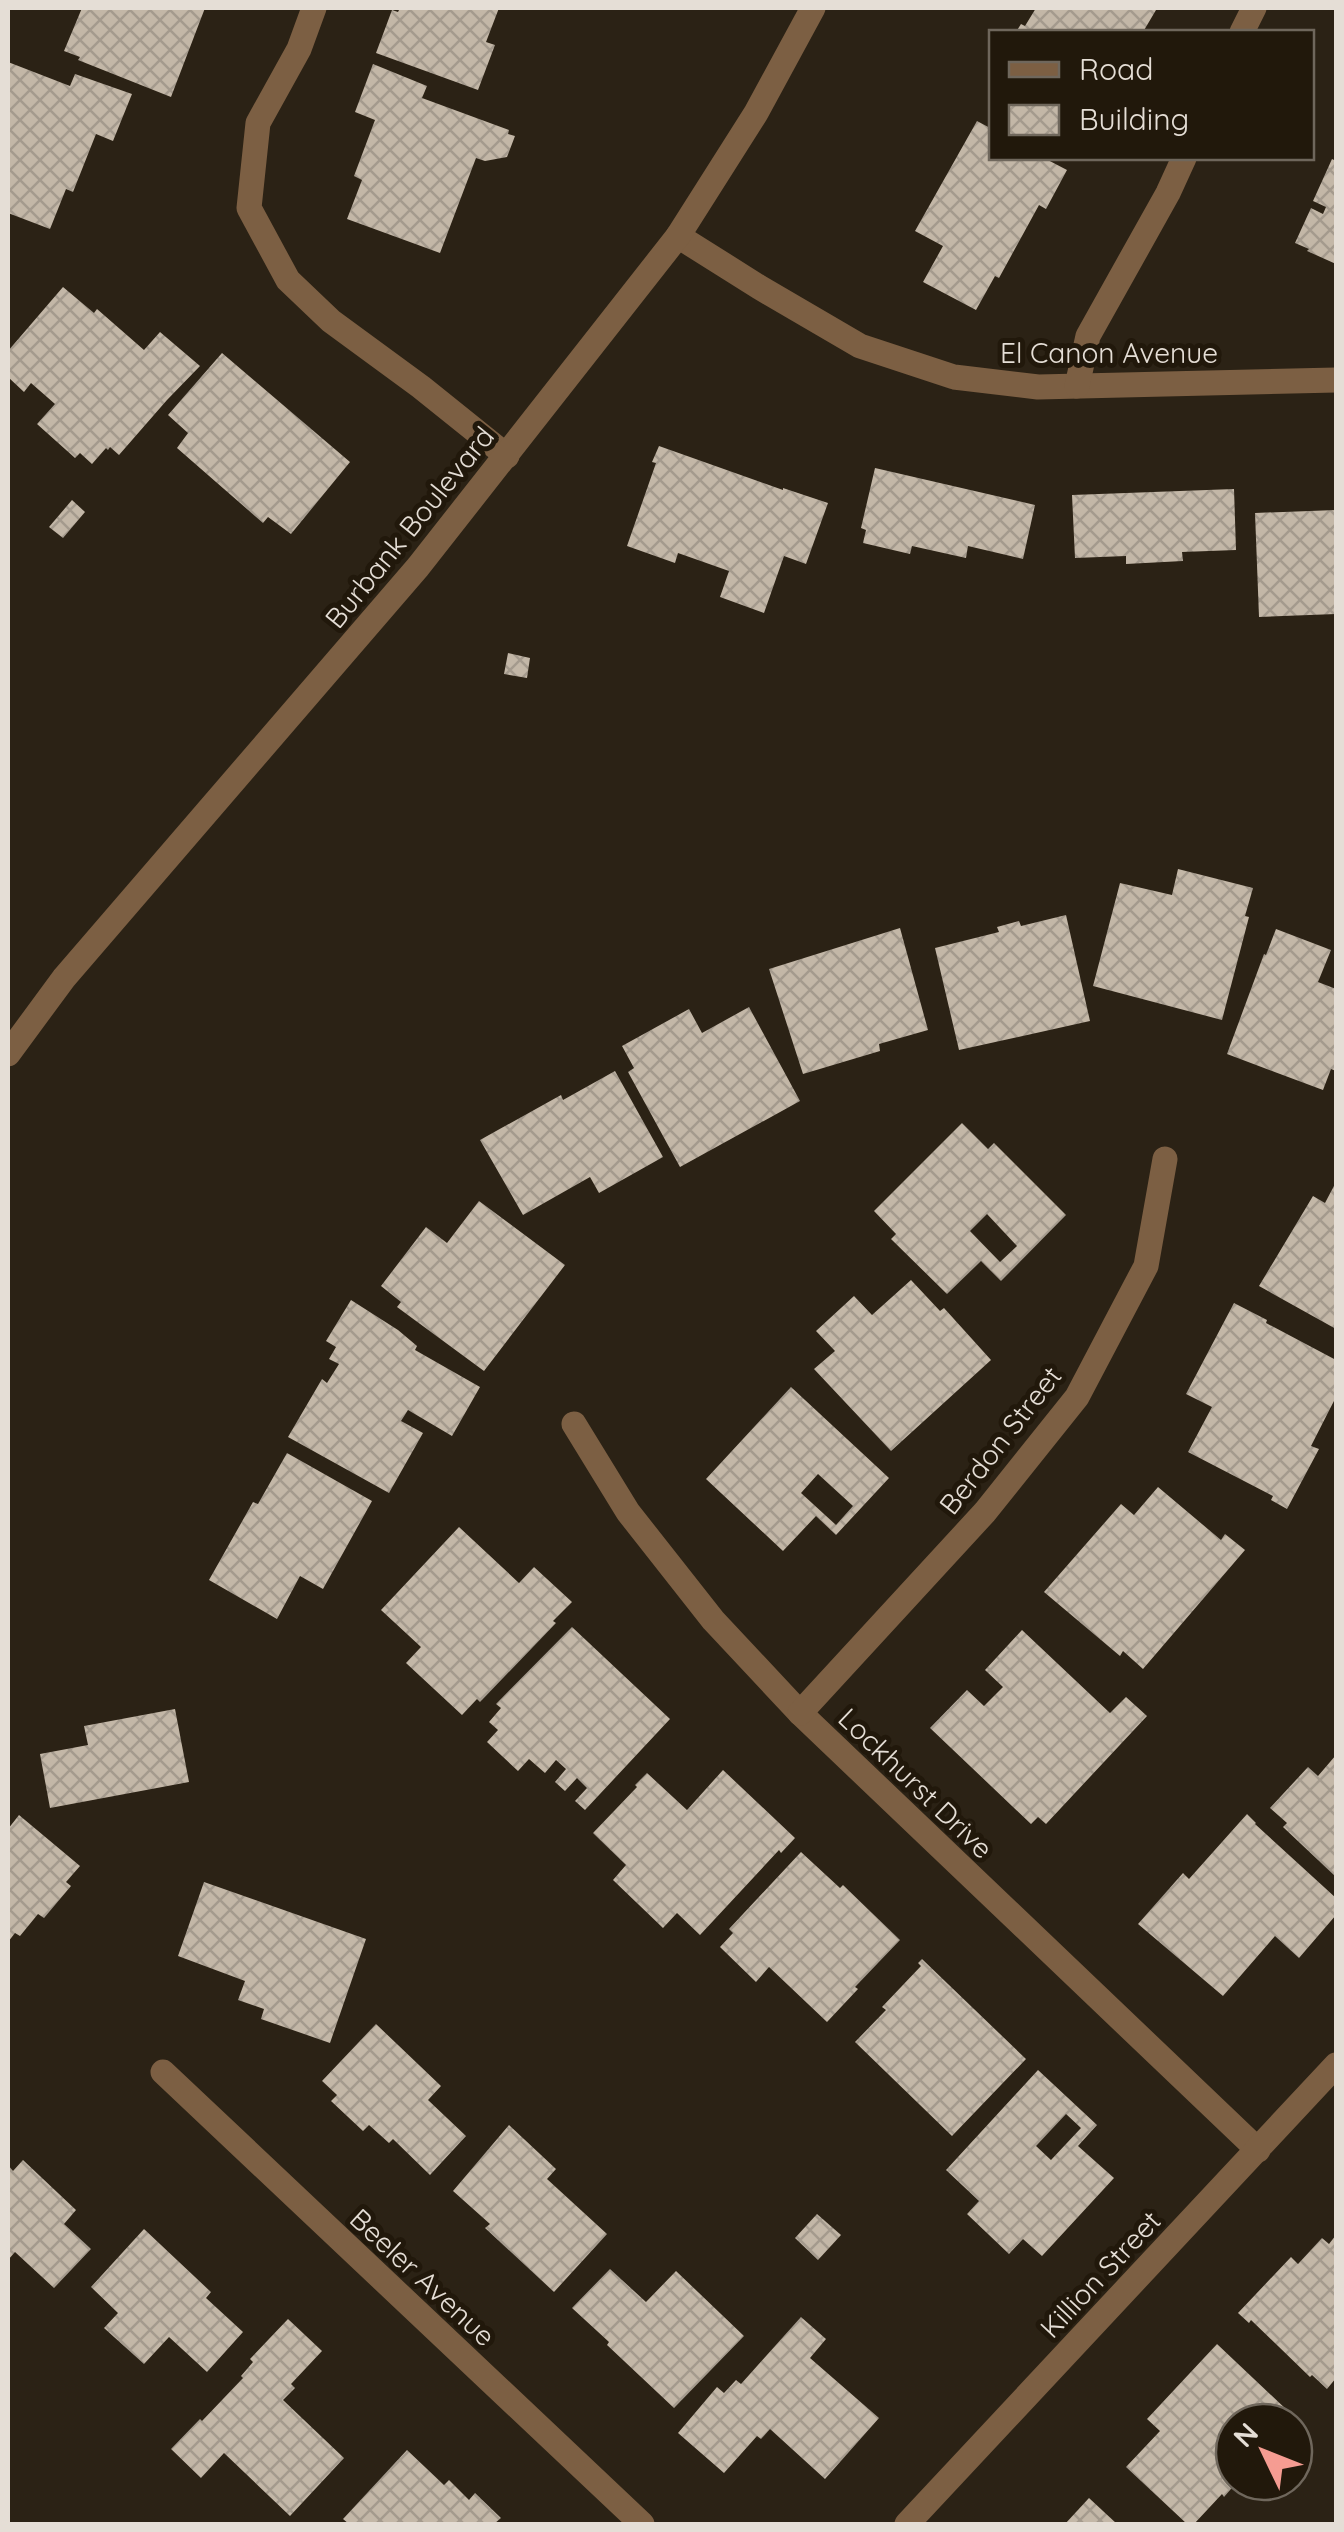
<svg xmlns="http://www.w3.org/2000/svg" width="1344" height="2532" font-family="Quicksand,sans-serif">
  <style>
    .building { fill: url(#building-cross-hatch); fill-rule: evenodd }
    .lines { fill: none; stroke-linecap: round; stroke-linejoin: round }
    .minor { stroke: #7c5f43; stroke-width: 25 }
    .labels { text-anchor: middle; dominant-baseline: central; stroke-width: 10; stroke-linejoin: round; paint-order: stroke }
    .street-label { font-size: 28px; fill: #e5ded6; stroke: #21180b }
  </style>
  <defs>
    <pattern id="building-cross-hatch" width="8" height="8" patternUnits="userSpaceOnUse" patternTransform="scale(2.5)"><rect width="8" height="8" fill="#c3b7a7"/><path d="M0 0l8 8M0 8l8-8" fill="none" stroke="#a49a8d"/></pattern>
  </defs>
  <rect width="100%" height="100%" fill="#2b2215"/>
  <g class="building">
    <path d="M82,8h123l-34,89 -93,-37 2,-3 -16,-6z"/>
    <path d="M400,8h99l-13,34 9,3 -17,45 -102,-37 16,-43 6,2z"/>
    <path d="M1036,8h115l5,2 -13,22h-127l5,-8 4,2z"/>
    <path d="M8,62l62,24 5,-12 57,20 -19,47 -17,-7 -23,58 -7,-3 -16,40 -42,-16z"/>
    <path d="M373,64l54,22 -5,12 87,32 -1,4 7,2 -8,21 -22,4 -9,-3 -36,95 -93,-34 15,-39 -8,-4 21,-56 -20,-8z"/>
    <path d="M977,121l15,8v29h52l23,12 -21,39 -7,-4 -40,73 -4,-2 -19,34 -53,-28 20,-36 -28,-15z"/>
    <path d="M1332,159l4,2v103l-29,-13 2,-2 -14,-6 16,-35 12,6 3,-7 -13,-6z"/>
    <path d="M63,287l31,26 3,-4 47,41 16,-18 40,34 -33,34 -48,55 -9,-8 -2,3 -2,-2 -14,16 -12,-11 -5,5 -38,-34 18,-20 -24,-21 -7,9 -16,-15v-26z"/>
    <path d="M222,353l128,109 -59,72 -23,-17 -5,6 -86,-75 11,-15 -20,-18z"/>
    <path d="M659,446l124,44v-2l45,15 -22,61 -22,-8 -20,57 -44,-16 9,-26 -51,-18 -3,10 -48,-17 29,-83 -4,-1z"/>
    <path d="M875,468l160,37 -12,54 -55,-13 -2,12 -54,-12 -2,8 -47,-11 3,-13 -5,-2z"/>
    <path d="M1234,489l2,61 -54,2 1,9 -57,3v-8l-51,2 -3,-63z"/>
    <path d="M72,500l13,12 -22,26 -14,-11z"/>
    <path d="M1336,510v104l-77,3 -4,-104z"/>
    <path d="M508,653l22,5 -3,20 -23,-4z"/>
    <path d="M1178,869l75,19 -8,28 4,1 -27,103 -129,-34 27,-103 52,12z"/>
    <path d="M1066,915l24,106 -131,29 -24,-102 64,-16 -2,-5 22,-6 2,5z"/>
    <path d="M900,928l28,102 -49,14 1,7 -77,23 -34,-105z"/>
    <path d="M1276,929l55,21 -13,32 18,7v82l-5,-2 -8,21 -96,-36 37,-100 2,1z"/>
    <path d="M749,1007l51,94 -120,66 -52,-95 6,-4 -12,-22 67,-37 13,24z"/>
    <path d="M615,1071l48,86 -64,36 -9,-16 -67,38 -43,-75 81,-45 2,5z"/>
    <path d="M962,1123l26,26 6,-6 72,72 -65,66 -20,-20 -34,33 -56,-55 5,-5 -22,-23zM987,1214l30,32 -17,16 -30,-31z"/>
    <path d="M1336,1182v147l-77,-43 54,-90 12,7z"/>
    <path d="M479,1201l86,64 -81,106 -87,-64 4,-5 -20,-16 45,-59 21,16z"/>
    <path d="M911,1280l29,31 4,-3 47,52 -100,91 -77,-82 21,-18 -19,-20 38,-35 18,19z"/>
    <path d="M351,1300l47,30 19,16 -2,4 65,37 -28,49 -44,-26 -7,11 22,12 -34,60 -101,-56 34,-58 5,4 12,-19 -10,-5 7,-12 -10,-6z"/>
    <path d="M1234,1303l33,17 -1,3 70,37v37l-25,49 8,3 -32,60 -16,-9 2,-4 -85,-44 24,-45 -26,-13z"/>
    <path d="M791,1387l98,91 -53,57 -20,-19 -33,35 -77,-72zM818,1474l35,32 -17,19 -35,-32z"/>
    <path d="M287,1453l85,48 -49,88 -23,-13 -23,43 -68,-39 44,-78 5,2z"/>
    <path d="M1158,1487l63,53 4,-6 20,16 -102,119 -20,-18 -3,5 -76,-64 77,-88 13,11z"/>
    <path d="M459,1527l60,56 15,-16 38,35 -19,19 3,2 -76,79 -3,-3 -15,16 -56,-52 15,-16 -40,-37z"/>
    <path d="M572,1627l98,92 -85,91 -10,-9 12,-13 -10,-10 -12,13 -10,-9 11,-13 -10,-9 -11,13 -16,-14 -11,12 -31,-29 11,-12 -9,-8 12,-14 -5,-4z"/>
    <path d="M1022,1630l88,83 16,-16 21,19 -101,108 -8,-7 -7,7 -101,-96 37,-38 17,16 19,-19 -18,-17z"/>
    <path d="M175,1709l14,73 -139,26 -10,-54 48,-9 -4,-19z"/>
    <path d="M1336,1755v122l-53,-50 4,-4 -17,-15 38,-41 10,9z"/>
    <path d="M723,1770l72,68 -14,15 -2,-3 -79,85 -23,-22 -14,15 -50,-48 13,-15 -33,-32 44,-46 -2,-2 12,-12 40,37z"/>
    <path d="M1247,1814l9,9 -1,1 81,74v17l-37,43 -24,-22 -52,60 -85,-72 45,-51 6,6z"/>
    <path d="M19,1815l61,51 -14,16 5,4 -27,32 -6,-4 -18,22 -5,-3 -7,9v-113z"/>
    <path d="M801,1852l39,36 3,-3 57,55 -45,47 3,2 -31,33 -58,-55 -13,15 -36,-35 13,-14 -4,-4z"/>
    <path d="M204,1882l162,57 -36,104 -69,-24 3,-10 -26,-9 7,-19 -67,-25z"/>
    <path d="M922,1959l104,100 -74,77 -97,-94 31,-32 -4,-3 39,-41 -3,-3z"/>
    <path d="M376,2024l65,62 -13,14 38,36 -36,39 -37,-36 -4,4 -20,-18 -6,6 -32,-30 6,-6 -15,-14z"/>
    <path d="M1038,2070l59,55 -19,21 36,32 -72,78 -19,-17 -14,15 -42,-40 12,-13 -33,-31zM1066,2114l15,14 -30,32 -15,-14z"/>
    <path d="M509,2125l47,44 -9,10 60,55 -53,58 -69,-64 5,-4 -37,-33z"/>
    <path d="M23,2160l53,50 -12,14 27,25 -37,39 -39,-36 -7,8v-95l5,6z"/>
    <path d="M817,2214l24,21 -23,25 -23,-22z"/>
    <path d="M144,2229l67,63 -5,6 37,34 -36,40 -38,-35 -25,27 -40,-36 14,-15 -27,-26z"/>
    <path d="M1336,2235v143l-9,11 -15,-14 -2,2 -59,-57 -2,3 -11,-10 53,-56 7,7 24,-26 7,6z"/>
    <path d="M610,2269l36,33 30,-31 68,65 -70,72 -67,-63 2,-3 -37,-34z"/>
    <path d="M801,2317l25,22 -16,19 69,60 -54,61 -55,-50 -9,10 -4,-3 -33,37 -46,-40 39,-46 7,6 12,-13 5,4z"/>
    <path d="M288,2319l34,32 -31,33 4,4 -12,12 61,58 -54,58 -66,-63 -23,25 -30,-29 29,-30 2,2 41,-43 -2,-2 12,-14 -3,-3z"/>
    <path d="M1217,2344l71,67 -3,3 20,18 -11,13v-23h-60v60h3l-13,15 -2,-3 -28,30h-7l-61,-57 34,-36 -13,-12z"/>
    <path d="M407,2450l37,35 5,-5 20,20 6,-7 26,25 -7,6h-145l-6,-5z"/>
    <path d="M1089,2498l28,26h-52z"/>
  </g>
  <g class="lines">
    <g class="minor">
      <path d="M314,8l-15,41 -41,74 -9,85 39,72 43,41 90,66 86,69"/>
      <path d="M1242,32l12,-24"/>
      <path d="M678,236l81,51 101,59 94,31 84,10 298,-7"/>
      <path d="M1077,386l11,-50 80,-143 16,-35"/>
      <path d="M8,1054l56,-76 354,-411 260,-331 78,-123 57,-105"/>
      <path d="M574,1424l54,88 85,108 87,93 458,437"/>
      <path d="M800,1713l185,-201 92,-115 69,-131 19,-107"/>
      <path d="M163,2072l479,452"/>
      <path d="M907,2524l429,-459"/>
    </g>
  </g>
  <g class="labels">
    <g class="street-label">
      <text x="1109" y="352">El Canon Avenue</text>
      <text transform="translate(409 527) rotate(-51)">Burbank Boulevard</text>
      <text transform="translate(1000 1440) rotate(-52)">Berdon Street</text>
      <text transform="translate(916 1783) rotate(44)">Lockhurst Drive</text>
      <text transform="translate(1100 2274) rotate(-47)">Killion Street</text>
      <text transform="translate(423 2277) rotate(43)">Beeler Avenue</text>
    </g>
  </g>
  <rect width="1344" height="2532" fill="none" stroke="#e5ded6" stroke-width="20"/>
  <rect x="989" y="30" width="325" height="130" fill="#21180b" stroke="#6f675c" stroke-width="2.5"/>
  <rect x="1009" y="62" width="50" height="15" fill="#7c5f43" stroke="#6f675c" stroke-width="2.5"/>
  <text x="1079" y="80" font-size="30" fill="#e5ded6">Road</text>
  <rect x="1009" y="105" width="50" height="30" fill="url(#building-cross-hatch)" stroke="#6f675c" stroke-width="2.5"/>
  <text x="1079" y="130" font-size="30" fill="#e5ded6">Building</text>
  <g transform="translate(1264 2452) rotate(313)"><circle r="48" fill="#21180b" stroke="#6f675c" stroke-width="2.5"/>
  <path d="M0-8L18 38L0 25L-18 38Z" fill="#f59c92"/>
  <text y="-15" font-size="28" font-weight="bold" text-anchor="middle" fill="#e5ded6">N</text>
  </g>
</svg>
